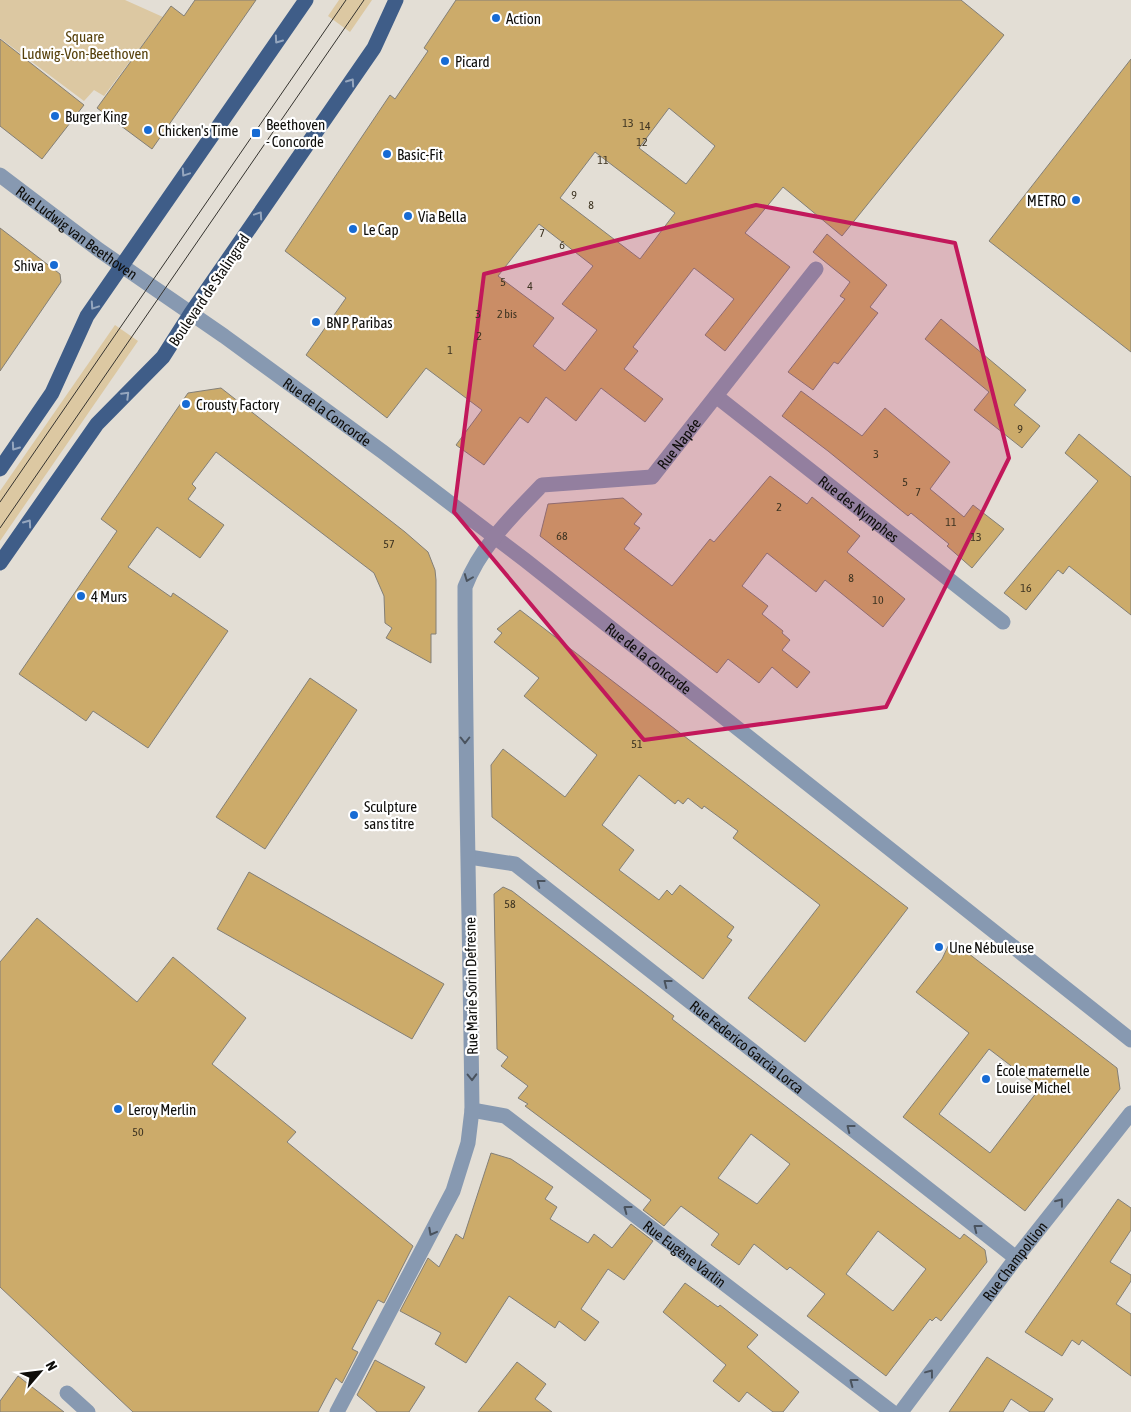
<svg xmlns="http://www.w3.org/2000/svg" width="1131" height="1412" font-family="'Asap Condensed',sans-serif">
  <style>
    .green { fill: #dcc8a2 }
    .building { fill: #ccab6a; stroke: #837f77; fill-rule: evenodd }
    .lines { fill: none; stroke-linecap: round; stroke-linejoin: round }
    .street { stroke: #8799b1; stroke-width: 15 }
    .primary { stroke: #3f5d88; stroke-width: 15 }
    .tram { stroke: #35332f; stroke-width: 1 }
    .oneway { stroke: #95a6be }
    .oneway2 { stroke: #4a535e }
    .marked { fill: #c2185b; fill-opacity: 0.2; stroke: #c2185b; stroke-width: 4; stroke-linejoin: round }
    .poi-dot { fill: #176bd4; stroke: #fff; stroke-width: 2 }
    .labels { text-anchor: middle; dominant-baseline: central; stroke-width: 4.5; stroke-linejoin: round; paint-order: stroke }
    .number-label { font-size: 12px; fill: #3e3422 }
    .poi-label { font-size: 15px; fill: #0e0d0a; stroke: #fff; text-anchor: start }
    .park-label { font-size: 15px; fill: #56400b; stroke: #fff }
    .street-label { font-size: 15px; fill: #0e0d0a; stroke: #fff }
  </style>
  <rect width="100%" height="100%" fill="#e3ded5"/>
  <g class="green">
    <path d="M0,0h125l38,17 -59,79 -10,-6 -10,11 -84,-63z"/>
    <path d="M339,0h33l-22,32 -22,-16z"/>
    <path d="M115,325l23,16 -138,200v-50z"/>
  </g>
  <g class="building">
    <path d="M195,0h61l-104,149 -55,-41 74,-102 13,10z"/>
    <path d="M456,0h505l43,35 -162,201 -59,-49 -38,46 45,34 -65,84 -20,-16 29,-36 -40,-31 -61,79 5,4 -14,18 39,30 -18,23 -44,-34 -25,33 -30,-24 -18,26 -8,-6 -36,48 -28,-20 26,-35 -56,-42 -39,50 -81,-63 40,-57 -61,-47 105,-156 5,4 33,-48 -4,-3zM669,108l46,38 -29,38 -47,-36zM595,152l80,61 -35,46 -80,-61zM539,224l54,42 -31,38 35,26 -32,41 -32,-25 21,-28 -56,-42z"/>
    <path d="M0,39l84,66 -42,54 -42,-33z"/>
    <path d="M1131,59v293l-142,-111z"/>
    <path d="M0,228l60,46 1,8 -61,89z"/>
    <path d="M827,234l60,51 -17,22 8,6 -40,51 -4,-2 -21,28 -25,-18 57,-73 -5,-3 10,-14 -37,-30z"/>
    <path d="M941,319l85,71 -12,15 26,21 -18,22 -48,-38 15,-18 -64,-53z"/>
    <path d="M221,388l184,144 23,20 7,18 1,10v54h-5v29l-45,-25 6,-10 -7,-5 -1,-27 -10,-23 -158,-121 -24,32 4,4 -8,11 36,26 -24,33 -43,-31 -29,40 43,30 2,-4 55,38 -80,117 -55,-37 -7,10 -67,-47 98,-143 -16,-12 87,-126z"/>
    <path d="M801,391l61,45 23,-28 65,54 -20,27 34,28 9,-12 31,24 -32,39 -25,-22 2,-2 -38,-31 -3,3 -80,-65 -46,-35z"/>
    <path d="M1079,434l52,43v138l-62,-49 -6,8 -5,-4 -32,40 -22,-17 94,-112 -33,-28z"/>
    <path d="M770,476l37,28 5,-7 48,39 -13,16 58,47 -22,28 -58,-47 -9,12 -49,-39 -25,33 26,20 -6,8 21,17 -1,2 8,7 -8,10 28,22 -13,16 -25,-21 -13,16 -31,-24 -11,14 -177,-137 8,-32 75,-6 19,16 -8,10 6,4 -16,21 48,37 38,-47 4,3z"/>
    <path d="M520,610l388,298 -103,134 -57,-44 72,-93 -87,-67 5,-7 -34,-25 -2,3 -14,-11 -5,6 -5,-4 -3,4 -36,-29 -37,50 32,25 -15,20 40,30 8,-10 5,5 8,-10 54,42 -7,10 5,3 -29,39 -211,-162 -1,-52 12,-16 62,48 32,-42 -73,-59 15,-18 -45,-36 8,-9 -5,-4z"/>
    <path d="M310,678l47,32 -92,139 -49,-32z"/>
    <path d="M249,872l195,112 -32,55 -195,-110z"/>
    <path d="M503,887l9,4 162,125 -2,3 249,191 39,29 4,-5 21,16 2,12 -46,59 -5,-4 -4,4 -2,-2 -44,57 -79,-60 18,-22 -35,-27 -3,3 -33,-26 -15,21 -28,-20 8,-11 -38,-28 -17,20 -21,-16 8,-10 -126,-94 3,-2 -10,-6 10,-12 -27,-20 7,-9 -11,-8 -3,-155zM751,1134l39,30 -33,40 -39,-26zM878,1231l48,38 -33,42 -47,-37z"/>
    <path d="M37,918l100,84 36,-45 73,61 -34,46 84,68 -9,10 126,104 -29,57 -6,-3 -26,49 6,3 -16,31 -6,-5 -18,34h-185l-133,-125v-325z"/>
    <path d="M951,940l166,128 3,21 -95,122 -122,-94 66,-84 -53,-41 26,-33zM989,1049l51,39 -50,65 -51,-39z"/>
    <path d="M491,1153l20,6 42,28 -8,12 12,8 -7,12 38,24 6,-9 18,14 19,-24 22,17 -29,39 -16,-11 -27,40 18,13 -14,19 -26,-20 -4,7 -46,-32 -43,67 -31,-19 6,-11 -41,-22 28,-53 11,9 17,-33 7,5z"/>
    <path d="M1118,1199l13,9v22l-21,32 21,13v6l-15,23 15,10v62l-49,-36 -3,5 -7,-5 -10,16 -37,-24z"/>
    <path d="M685,1283l33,24 2,-2 38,30 -11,12 52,45 -16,20h-10l-26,-20 -8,10 -26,-21 13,-16 -63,-53z"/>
    <path d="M987,1357l66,42 -9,13h-14l-19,-13 -8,13h-54z"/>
    <path d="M375,1360l50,27 -16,25h-32l-20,-17z"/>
    <path d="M517,1362l29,22 -11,15 17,13h-74z"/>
    <path d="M18,1376l46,36h-64v-11z"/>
  </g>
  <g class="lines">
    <g class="street">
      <path id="s1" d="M0,175l99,75 125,86 159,116 142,108 606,480"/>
      <path id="s2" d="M716,396l287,226"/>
      <path id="s3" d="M469,857l46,7 501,394"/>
      <path id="s4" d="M472,1110l33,6 387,296"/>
      <path d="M67,1393l21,19"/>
      <path id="s5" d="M337,1412l116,-221 15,-48 4,-33c-2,-174 -7,-349 -7,-523 15,-40 48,-72 77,-102l110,-8 164,-208"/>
      <path id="s6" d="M901,1412l115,-154 115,-145"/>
    </g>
    <g class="primary">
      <path d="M0,469l52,-76 35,-77 219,-316"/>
      <path d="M0,563l97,-139 66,-67 28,-44 183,-265 22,-48"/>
    </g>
    <g class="tram">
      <path d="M0,502l346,-502"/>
      <path d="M0,528l364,-528"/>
    </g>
  </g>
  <defs><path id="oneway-chevron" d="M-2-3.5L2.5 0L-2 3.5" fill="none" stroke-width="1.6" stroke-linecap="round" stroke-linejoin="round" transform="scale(1.25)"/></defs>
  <g class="oneway">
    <use href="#oneway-chevron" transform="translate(278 40) rotate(125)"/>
    <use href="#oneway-chevron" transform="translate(351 82) rotate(-55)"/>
    <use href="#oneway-chevron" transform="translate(185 173) rotate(124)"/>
    <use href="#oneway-chevron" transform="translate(259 215) rotate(-56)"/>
    <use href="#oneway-chevron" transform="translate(94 306) rotate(124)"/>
    <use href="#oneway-chevron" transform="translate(126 395) rotate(-45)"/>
    <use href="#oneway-chevron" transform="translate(15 447) rotate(125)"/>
    <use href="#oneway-chevron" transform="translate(28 523) rotate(-55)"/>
  </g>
  <g class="oneway2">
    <use href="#oneway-chevron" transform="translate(468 578) rotate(111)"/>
    <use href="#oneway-chevron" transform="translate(465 740) rotate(90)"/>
    <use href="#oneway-chevron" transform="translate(540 883) rotate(-142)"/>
    <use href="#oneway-chevron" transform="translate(667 983) rotate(-142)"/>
    <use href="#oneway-chevron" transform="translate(472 1077) rotate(89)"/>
    <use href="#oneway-chevron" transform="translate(850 1128) rotate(-142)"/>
    <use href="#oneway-chevron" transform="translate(1060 1202) rotate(-52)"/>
    <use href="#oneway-chevron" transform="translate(627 1209) rotate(-143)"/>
    <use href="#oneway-chevron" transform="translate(977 1228) rotate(-142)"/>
    <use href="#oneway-chevron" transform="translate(432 1232) rotate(118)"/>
    <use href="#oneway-chevron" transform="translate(930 1373) rotate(-53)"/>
    <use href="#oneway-chevron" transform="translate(853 1382) rotate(-143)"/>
  </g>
  <path class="marked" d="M756,205l199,38 54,215 -123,249 -242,33 -190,-228 30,-238z"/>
  <g class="poi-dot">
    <circle cx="496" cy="18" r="5"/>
    <circle cx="445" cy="61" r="5"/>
    <circle cx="55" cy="116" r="5"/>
    <circle cx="148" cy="130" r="5"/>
    <rect x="251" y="128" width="10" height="10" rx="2.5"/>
    <circle cx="387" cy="154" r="5"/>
    <circle cx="1076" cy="200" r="5"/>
    <circle cx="408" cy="216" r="5"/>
    <circle cx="353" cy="229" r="5"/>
    <circle cx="54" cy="265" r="5"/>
    <circle cx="316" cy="322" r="5"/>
    <circle cx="186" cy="404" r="5"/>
    <circle cx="81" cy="596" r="5"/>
    <circle cx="354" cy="815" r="5"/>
    <circle cx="939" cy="947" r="5"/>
    <circle cx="986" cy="1079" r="5"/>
    <circle cx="118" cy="1109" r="5"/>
  </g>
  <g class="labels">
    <g class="number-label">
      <text x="628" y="123">13</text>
      <text x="645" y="126">14</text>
      <text x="642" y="142">12</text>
      <text x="603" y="160">11</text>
      <text x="574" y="195">9</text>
      <text x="591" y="205">8</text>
      <text x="542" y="233">7</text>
      <text x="562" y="245">6</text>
      <text x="503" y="282">5</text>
      <text x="530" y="286">4</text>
      <text x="478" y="314">3</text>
      <text x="507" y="314">2 bis</text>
      <text x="479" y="336">2</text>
      <text x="450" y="350">1</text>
      <text x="1020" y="429">9</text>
      <text x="876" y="454">3</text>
      <text x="905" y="482">5</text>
      <text x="918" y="492">7</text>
      <text x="779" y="507">2</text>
      <text x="951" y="522">11</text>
      <text x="562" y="536">68</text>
      <text x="976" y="537">13</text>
      <text x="389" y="544">57</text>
      <text x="851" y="578">8</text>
      <text x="1026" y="588">16</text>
      <text x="878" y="600">10</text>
      <text x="637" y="744">51</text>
      <text x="510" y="904">58</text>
      <text x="138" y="1132">50</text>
    </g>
    <g class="poi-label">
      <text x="506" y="18">Action</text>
      <text x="455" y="61">Picard</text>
      <text x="65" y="116">Burger King</text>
      <text x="266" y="124">Beethoven<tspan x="266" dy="17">- Concorde</tspan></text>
      <text x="158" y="130">Chicken's Time</text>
      <text x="397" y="154">Basic-Fit</text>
      <text x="1066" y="200" text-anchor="end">METRO</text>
      <text x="418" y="216">Via Bella</text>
      <text x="363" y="229">Le Cap</text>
      <text x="44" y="265" text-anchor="end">Shiva</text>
      <text x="326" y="322">BNP Paribas</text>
      <text x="196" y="404">Crousty Factory</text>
      <text x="91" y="596">4 Murs</text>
      <text x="364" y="806">Sculpture<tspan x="364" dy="17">sans titre</tspan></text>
      <text x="949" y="947">Une Nébuleuse</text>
      <text x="996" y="1070">École maternelle<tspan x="996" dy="17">Louise Michel</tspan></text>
      <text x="128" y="1109">Leroy Merlin</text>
    </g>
    <g class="park-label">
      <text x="85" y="36">Square<tspan x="85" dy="17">Ludwig-Von-Beethoven</tspan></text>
    </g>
    <g class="street-label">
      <text stroke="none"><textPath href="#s1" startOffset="96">Rue Ludwig van Beethoven</textPath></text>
      <text transform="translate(209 290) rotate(-56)">Boulevard de Stalingrad</text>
      <text stroke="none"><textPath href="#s1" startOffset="404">Rue de la Concorde</textPath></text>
      <text stroke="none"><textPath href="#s5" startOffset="1138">Rue Napée</textPath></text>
      <text stroke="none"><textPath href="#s2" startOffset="182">Rue des Nymphes</textPath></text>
      <text stroke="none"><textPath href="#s1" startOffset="809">Rue de la Concorde</textPath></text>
      <text transform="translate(471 986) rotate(-91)">Rue Marie Sorin Defresne</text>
      <text stroke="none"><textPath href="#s3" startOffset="342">Rue Federico Garcia Lorca</textPath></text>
      <text stroke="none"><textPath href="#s4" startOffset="260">Rue Eugène Varlin</textPath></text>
      <text stroke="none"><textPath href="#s6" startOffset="189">Rue Champollion</textPath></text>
    </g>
  </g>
  <g transform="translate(40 1372) rotate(62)" stroke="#ffffff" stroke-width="4" paint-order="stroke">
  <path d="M0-4L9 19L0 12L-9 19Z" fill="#0e0d0a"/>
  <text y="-8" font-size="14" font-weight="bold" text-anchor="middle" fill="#0e0d0a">N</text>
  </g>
</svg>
